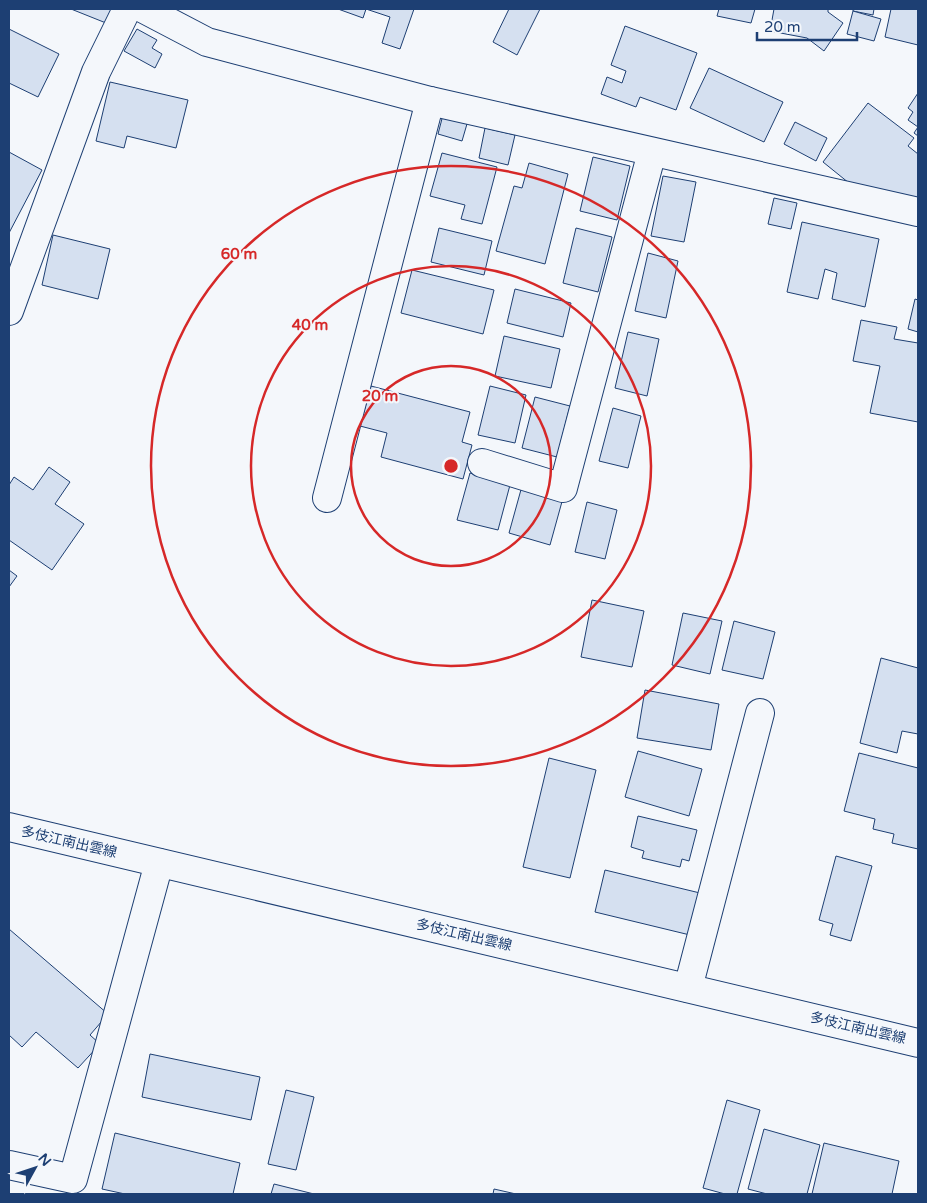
<svg xmlns="http://www.w3.org/2000/svg" width="927" height="1203" font-family="'Varela Round','Noto Sans JP',sans-serif">
  <style>
    .building { fill: #d5e0f0; stroke: #1d3f73 }
    .lines { fill: none; stroke-linecap: round; stroke-linejoin: round }
    .minor-casing { stroke: #1d3f73; stroke-width: 30 }
    .major-casing { stroke: #1d3f73; stroke-width: 30 }
    .minor { stroke: #f4f7fb; stroke-width: 28 }
    .major { stroke: #f4f7fb; stroke-width: 28 }
    .ring { fill: none; stroke: #d62828; stroke-width: 2.5 }
    .labels { text-anchor: middle; dominant-baseline: central; stroke-width: 4; stroke-linejoin: round; paint-order: stroke }
    .street-label { font-size: 14px; fill: #1d3f73; stroke: #f4f7fb }
    .centre { fill: #d62828; stroke: #f4f7fb; stroke-width: 2.5 }
    .ring-label { font-size: 15px; text-anchor: middle; font-weight: bold; fill: #d62828; stroke: #f4f7fb; stroke-width: 4; stroke-linejoin: round; paint-order: stroke }
  </style>
  <rect width="100%" height="100%" fill="#f4f7fb"/>
  <g class="building">
    <path d="M71,9h41l-6,14z"/>
    <path d="M338,9h76l-14,40 -18,-6 8,-26 -24,-8 -3,9z"/>
    <path d="M509,9h31l-23,46 -24,-13z"/>
    <path d="M719,9h36l-4,14 -34,-7z"/>
    <path d="M774,9h54v3l15,11 -19,28 -17,-13 -37,-7z"/>
    <path d="M853,9h21l-1,6 -20,-4z"/>
    <path d="M891,9h27v36l-33,-8z"/>
    <path d="M853,11l28,8 -7,22 -27,-7z"/>
    <path d="M625,26l72,27 -21,57 -36,-13 -4,10 -35,-13 6,-17 15,6 4,-12 -15,-6z"/>
    <path d="M9,29l50,25 -21,43 -29,-14z"/>
    <path d="M137,29l20,11 -5,8 10,6 -7,14 -31,-17z"/>
    <path d="M709,68l74,34 -19,40 -74,-34z"/>
    <path d="M110,82l78,18 -12,48 -49,-12 -3,12 -28,-7z"/>
    <path d="M918,93v43l-4,-3 4,-6 -10,-7 5,-8 -5,-4z"/>
    <path d="M868,103l46,35 -6,8 10,8v50l-69,-21 -26,-21z"/>
    <path d="M444,111l25,6 -7,24 -24,-7z"/>
    <path d="M795,122l32,16 -11,23 -32,-17z"/>
    <path d="M485,128l30,7 -7,30 -29,-7z"/>
    <path d="M9,152l33,18 -33,63z"/>
    <path d="M442,153l55,14 -15,57 -21,-5 4,-14 -35,-9z"/>
    <path d="M593,157l37,9 -13,54 -37,-9z"/>
    <path d="M529,163l39,11 -23,90 -49,-13 18,-65 8,2z"/>
    <path d="M663,176l33,6 -12,60 -33,-6z"/>
    <path d="M774,198l23,5 -6,26 -23,-5z"/>
    <path d="M802,222l77,17 -14,68 -33,-8 5,-26 -12,-4 -7,30 -31,-7z"/>
    <path d="M439,228l53,13 -8,34 -53,-13z"/>
    <path d="M576,228l36,9 -14,55 -35,-9z"/>
    <path d="M53,235l57,14 -12,50 -56,-14z"/>
    <path d="M648,253l30,8 -12,57 -31,-7z"/>
    <path d="M412,270l82,20 -11,44 -82,-21z"/>
    <path d="M515,289l56,14 -8,34 -56,-14z"/>
    <path d="M915,299l3,1v32l-10,-3z"/>
    <path d="M861,320l36,7 -3,12 24,4v79l-48,-9 10,-47 -27,-5z"/>
    <path d="M628,332l31,7 -12,57 -32,-8z"/>
    <path d="M504,336l56,13 -9,39 -56,-12z"/>
    <path d="M371,386l99,26 -8,30 10,3 -9,34 -82,-22 6,-24 -27,-7z"/>
    <path d="M490,386l36,9 -11,48 -37,-8z"/>
    <path d="M535,397l35,9 -13,51 -35,-9z"/>
    <path d="M613,408l28,8 -13,52 -29,-7z"/>
    <path d="M49,467l21,15 -15,22 29,20 -32,46 -43,-30v-55l5,-8 19,13z"/>
    <path d="M470,473l40,12 -12,45 -41,-10z"/>
    <path d="M522,486l41,12 -13,47 -41,-12z"/>
    <path d="M587,502l30,8 -12,49 -30,-7z"/>
    <path d="M9,570l8,6 -8,11z"/>
    <path d="M592,600l52,11 -12,56 -51,-10z"/>
    <path d="M683,613l39,8 -12,53 -38,-9z"/>
    <path d="M734,621l41,11 -12,47 -41,-9z"/>
    <path d="M881,658l37,10v66l-16,-3 -5,22 -37,-10z"/>
    <path d="M645,690l74,14 -8,46 -74,-12z"/>
    <path d="M638,751l64,18 -13,47 -64,-19z"/>
    <path d="M859,753l59,15v81l-26,-6 2,-9 -21,-5 2,-10 -31,-8z"/>
    <path d="M549,758l47,12 -26,108 -47,-11z"/>
    <path d="M638,816l59,14 -8,31 -7,-2 -2,8 -38,-9 2,-7 -13,-4z"/>
    <path d="M836,856l36,10 -21,75 -21,-6 3,-11 -14,-4z"/>
    <path d="M605,870l95,23 -10,42 -95,-23z"/>
    <path d="M9,929l99,85 -18,21 10,9 -22,24 -42,-36 -14,15 -13,-12z"/>
    <path d="M150,1054l110,23 -9,43 -109,-23z"/>
    <path d="M286,1090l28,7 -18,73 -28,-6z"/>
    <path d="M727,1100l33,10 -23,84h-12l-22,-6z"/>
    <path d="M764,1129l56,16 -13,49h-40l-19,-5z"/>
    <path d="M115,1133l125,30 -7,31h-108l-23,-5z"/>
    <path d="M824,1143l75,18 -7,33h-80z"/>
    <path d="M274,1184l40,10h-43z"/>
    <path d="M494,1189l22,5h-23z"/>
  </g>
  <g class="lines">
    <g class="minor-casing">
      <g id="minor">
        <path d="M144,9l63,33 223,59 488,111"/>
        <path d="M9,311l87,-239 31,-63"/>
        <path d="M482,463l81,25 89,-336"/>
        <path d="M327,498l103,-397"/>
        <path d="M688,988l72,-275"/>
        <path d="M9,1165l64,14 86,-316"/>
      </g>
    </g>
    <g class="major-casing">
      <path id="major" d="M9,827l909,216"/>
    </g>
    <use href="#minor" class="minor"/>
    <use href="#major" class="major"/>
  </g>
  <g class="ring">
    <circle cx="451" cy="466" r="100"/>
    <circle cx="451" cy="466" r="200"/>
    <circle cx="451" cy="466" r="300"/>
  </g>
  <g class="labels">
    <g class="street-label">
      <text transform="translate(69 842) rotate(13)">多伎江南出雲線</text>
      <text transform="translate(464 935) rotate(13)">多伎江南出雲線</text>
      <text transform="translate(858 1028) rotate(13)">多伎江南出雲線</text>
    </g>
  </g>
  <circle cx="451" cy="466" r="8" class="centre"/>
  <g class="ring-label">
    <text x="239" y="259">60 m</text>
    <text x="310" y="330">40 m</text>
    <text x="380" y="401">20 m</text>
  </g>
  <rect width="927" height="1203" fill="none" stroke="#1d3f73" stroke-width="20"/>
  <g transform="translate(35 1168) rotate(50)" stroke="#f4f7fb" stroke-width="4" paint-order="stroke">
  <path d="M0-4L9 19L0 12L-9 19Z" fill="#1d3f73"/>
  <text y="-8" font-size="14" font-weight="bold" text-anchor="middle" fill="#1d3f73">N</text>
  </g>
  <path d="M757 32v8h100v-8" fill="none" stroke="#1d3f73" stroke-width="2.5"/>
  <text x="764" y="32" font-size="15" fill="#1d3f73" stroke="#f4f7fb" stroke-width="4" paint-order="stroke">20 m</text>
</svg>
